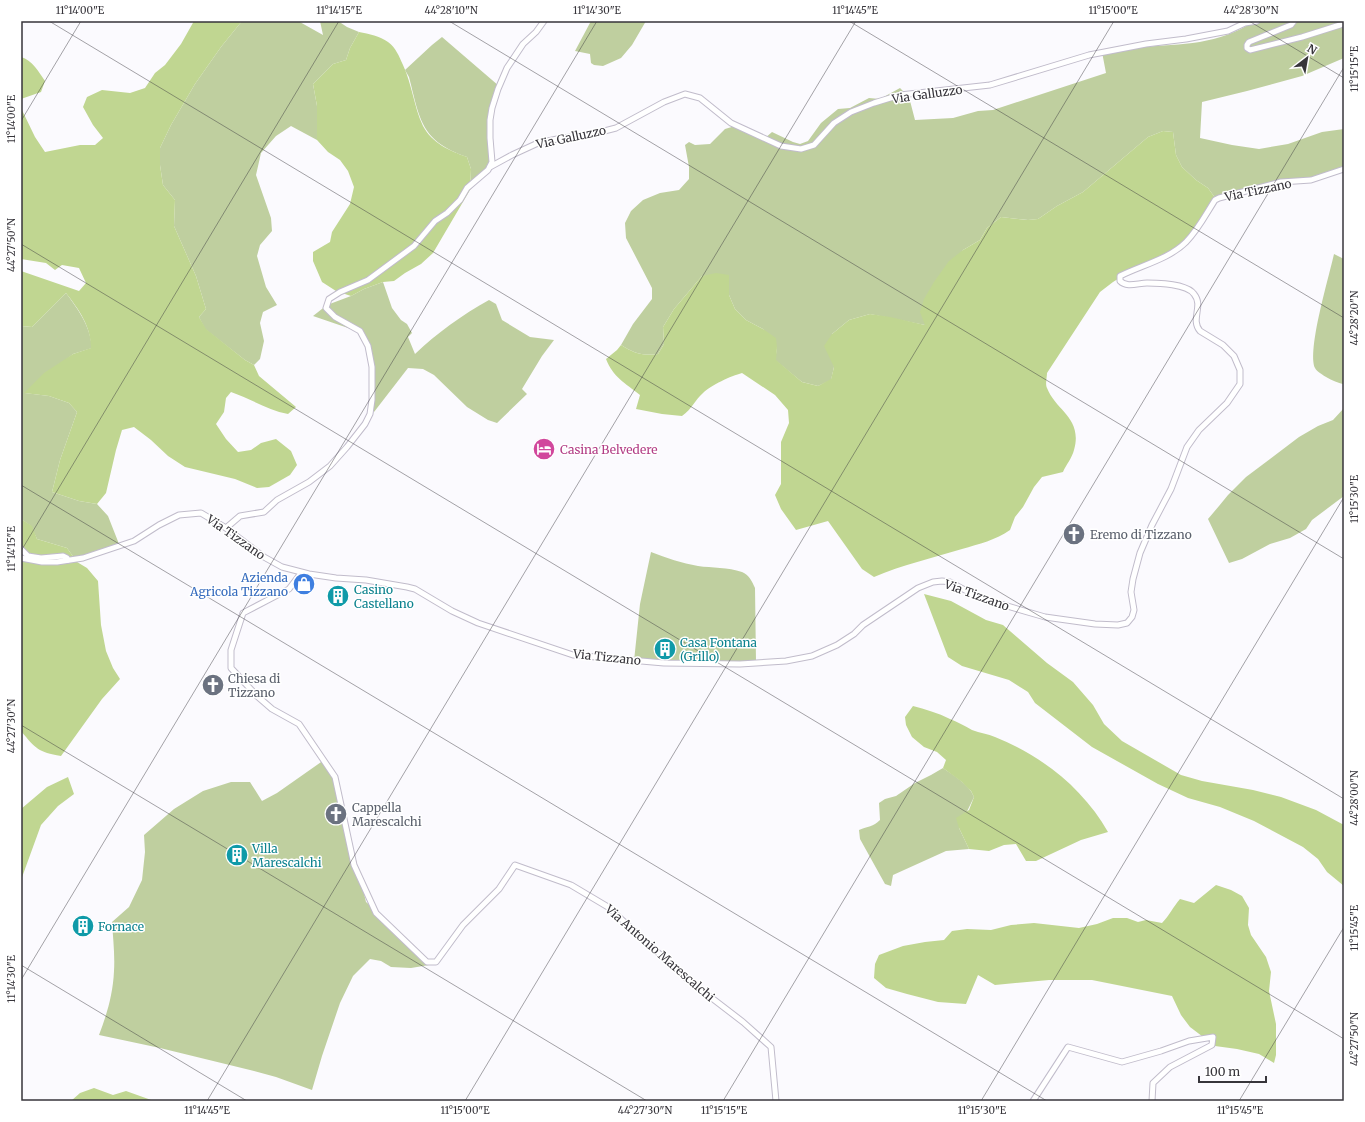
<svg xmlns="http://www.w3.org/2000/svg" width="1365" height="1122" font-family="Merriweather,serif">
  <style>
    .green { fill: #bfcf9f }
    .forest { fill: #c0d691 }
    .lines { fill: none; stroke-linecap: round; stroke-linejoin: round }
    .minor-casing { stroke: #c1bccb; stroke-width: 7 }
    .minor { stroke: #fff; stroke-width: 5 }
    .ticks { fill: none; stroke: #37353b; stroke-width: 1; stroke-opacity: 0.45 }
    .labels { text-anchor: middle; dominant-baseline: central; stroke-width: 3; stroke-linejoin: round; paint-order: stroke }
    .street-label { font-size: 12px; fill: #37353b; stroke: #fff }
    .hotel-label { font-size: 12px; fill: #b23c85; stroke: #fff; text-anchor: start }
    .worship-label { font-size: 12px; fill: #5b616d; stroke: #fff; text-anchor: start }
    .shop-label { font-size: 12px; fill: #366cbe; stroke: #fff; text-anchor: end }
    .culture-label { font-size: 12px; fill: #0d838f; stroke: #fff; text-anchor: start }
    .neatline { fill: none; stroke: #37353b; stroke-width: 1.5 }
    .ticks-label { font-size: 10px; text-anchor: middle; fill: #37353b }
  </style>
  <rect width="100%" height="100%" fill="#fbfafe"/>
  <g class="green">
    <path d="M242,21h56l25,14 -3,-14h18l9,6 12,5 -9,16 -4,12 -13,4 -20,20 4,22v34l-26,-14 -15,10 -15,17 -5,22 15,43 1,13 -12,14 -3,11 9,31 11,18 -14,7 -3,11 4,18 -4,18 -6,6 -9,-5 -40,-31 -6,-12 7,-8 -10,-33 -22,-50 1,-26 -12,-15 -3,-20v-17l11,-23 24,-41 26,-37z"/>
    <path d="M591,21h55l-14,24 -11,13 -18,8 -9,-1 -3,-2 -1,-9 -15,-3z"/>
    <path d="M1254,21h90v37l-42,18 -55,15 -45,11 -2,36 32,7 27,4 29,-5 34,-12 22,-3v38l-29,10 -99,22 -8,-11 -12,-8 -14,-13 -6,-12 -3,-23 -10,-1 -15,6 -65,55 -26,14 -19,13 -10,1 -27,-3 -14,11 -7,12 -17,10 -38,75 -55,-11 -21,6 -17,14 2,33 -3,13 -13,6 -16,-4 -27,-22 2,-12 -14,-19 -17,-9 -11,-11 -6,-14v-20l-27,1 -28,33 -11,18 1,17 -6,10c-17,2 -24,-1 -37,-9l12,-21 19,-25v-11l-26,-50 -1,-15 6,-12 12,-11 17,-7 19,-3 10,-11v-12l-4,-22 4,-3 6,3 15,-1 15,-15 10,-3 29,13 8,-7 21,10 7,2 8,-3 13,-18 17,-14 12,-1 19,-10 11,1 20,-11 9,9 6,23 38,-2 25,-7 15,-1 113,-37 -4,-21c13,-1 26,-4 39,-5 41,-3 78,-2 113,-26z"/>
    <path d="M442,37l57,49 -8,18 1,57 -4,10 -18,19 1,-21 -4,-12c-46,-16 -47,-37 -58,-80l-4,-7 27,-25z"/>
    <path d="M1334,254l10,5v125c-6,0 -26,-10 -29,-16 -8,-18 14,-91 19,-114z"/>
    <path d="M383,282l9,26 9,12 6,4 5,9 -4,4 7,17c22,-21 47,-39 74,-54l7,4 6,16 28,17 24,3 -12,16 -20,33 5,5 -30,29 -9,-3 -21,-13 -33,-32 -11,-6 -15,-1 -34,44 -2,-46 -10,-31 -11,-6 -38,-13 14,-11 24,-9 13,-7z"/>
    <path d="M66,293c13,18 24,32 26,55l-19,6 -48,39 24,3 20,7 8,9 -17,48 -8,32 27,9 18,3 11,12 11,28 -28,10 -14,8 -10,-14 -30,-9 -6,-13 -10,-7v-193l11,1z"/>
    <path d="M1344,408v88l-32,24 -6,9 -16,9 -20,6 -28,15 -13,4 -21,-44 11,-13 9,-11 18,-18 53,-40 19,-11 15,-6z"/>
    <path d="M651,552c15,6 31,11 47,14 14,2 30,1 44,6 7,3 10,9 13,16l1,74 -122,-1 6,-57z"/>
    <path d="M324,760l9,18 9,24 24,100 20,17 43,46 -18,3 -20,-1 -10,-6 -11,-2 -17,17 -13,27 -18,53 -10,34 -36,-13 -26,-7 -90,-22 -61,-13c8,-21 14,-41 15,-64 1,-16 -1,-33 -2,-49l17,-15 13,-27 3,-28 -1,-17 30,-26 29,-18 28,-9h19l12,19 15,-8z"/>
    <path d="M943,768c11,8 26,16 31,29l-15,31 10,21 -23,2 -53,24 -2,11 -6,-2 -25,-45 -1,-9c9,-4 14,-3 21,-10l-1,-17 6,-4 11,-3 19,-13 16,-8z"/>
  </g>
  <g class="forest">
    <path d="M194,21h48l-21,26 -26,37 -24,41 -11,23v17l3,20 12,15 -1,26 22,50 10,33 -7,8 7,12 39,31 9,5 5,11 37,31 -8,7c-20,-4 -37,-15 -57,-22l-5,6 -2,14 -8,12 10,15 12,13 13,-2 10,-7 15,-4 15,12 6,14 -7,10 -21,12 -12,1 -22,-9 -50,-12 -17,-11 -17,-16 -17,-13 -12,3 -6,20 -10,43 -9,11 -18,-3 -27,-9 8,-32 17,-48 -8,-9 -20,-7 -25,-3 20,-20 29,-19 18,-6c0,-22 -12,-38 -25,-55l-34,34 -11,-1v-55l58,20 7,-8 -7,-15 -17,-3 -7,5 -9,-7 -25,-4v-151l14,29 10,15 35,-7h15l8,-7 -10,-13 -10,-18 4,-10 15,-7 28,3 15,-5 10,-15 10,-8 16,-21z"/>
    <path d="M359,32c10,2 21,4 29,10 8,6 11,14 15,23 9,19 11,42 20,61 9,17 27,25 44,31l4,12 -1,21 -37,63 -12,11 -16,9 -11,8 -11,1 -19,7 -13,7 -15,-5 -14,-9 -9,-21v-9l17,-10 2,-10 18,-28 4,-17 -6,-16 -8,-11 -12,-8 -11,-12v-34l-4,-22 20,-20 13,-4 4,-12z"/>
    <path d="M21,57c11,3 18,15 24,24l-4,11 -20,7z"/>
    <path d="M1163,131l10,1 3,23 6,12 14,13 12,8 8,11 -25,38 -17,17 -40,15 -21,13 -13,10 -53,81c0,4 -2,11 0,15 9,23 36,30 27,62 -2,8 -8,15 -11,22l-21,5 -8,10 -11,20 -8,10 -5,13c-14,10 -31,14 -48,19 -30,9 -60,16 -88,28l-12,-8 -34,-48 -32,9 -15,-21 -6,-14 6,-11v-42l8,-19 -1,-13 -13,-15 -33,-22c-11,3 -31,12 -39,20 -8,7 -11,16 -21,23l-20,-2 -26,-5 4,-14c-15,-12 -27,-18 -34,-36l11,-9 4,-5c13,8 20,11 37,9l6,-10 -1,-17 11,-18 28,-33 14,-3 13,2v20l6,14 11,11 17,9 13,9 1,10 -1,12 26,22 16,4 13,-7 3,-12 -10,-21 8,-12 17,-14 21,-6 20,3 35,8 -5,-13 4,-13 10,-17 15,-21 14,-11 17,-10 7,-12 14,-11 26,3 11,-1 19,-13 26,-14 65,-55z"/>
    <path d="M21,519l11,7 5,13 30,9 10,14 10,6 11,13 3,44 5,26 7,17 7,11 -18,20 -41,57c-23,-4 -25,-7 -40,-25z"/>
    <path d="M924,594l27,7 35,19 17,5 44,38 26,19 20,23 11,19 18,17 59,34 21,6 51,9 28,7 35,13 28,15v61l-17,-14 -9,-13 -15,-12 -49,-26 -34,-14 -32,-9 -30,-14 -66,-37 -57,-44 -7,-11 -19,-12 -47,-14 -14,-9z"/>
    <path d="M913,706c12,3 25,7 37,13 8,3 15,7 22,11 8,3 16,4 23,7 47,19 88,51 113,95l-27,8 -45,21h-10l-10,-17 -12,1 -15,6 -20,-2 -10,-21 -3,-10 13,-8 5,-13 -3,-6 -9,-9 -19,-14 3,-8 -9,-8 -13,-5 -12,-10 -6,-12 -1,-8z"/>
    <path d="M68,777l6,17 -16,12 -17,19 -20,55v-71l26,-22z"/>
    <path d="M1216,885l15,5 11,6 7,12 -1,17 3,10 15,22 5,15 -2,19 7,33v31l-2,8 -15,-9 -22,-5 -22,-3 -25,-19 -9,-12 -9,-19 -80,-16h-43l-54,5 -17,-10 -12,29 -28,-2 -31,-8 -21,-6 -12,-10 1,-14 4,-9 24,-9 22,-4 19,-2 8,-9 15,-2 24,1 20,-5 23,-2 45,5 18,-4 16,-6h14l11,4 8,-2 16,3c7,-7 11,-16 18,-24l14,4z"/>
    <path d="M94,1088l19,7 13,-4 28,10h-83l9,-8z"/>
  </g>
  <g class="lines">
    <g class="minor-casing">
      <g id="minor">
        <path d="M1294,21l-3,4 -42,17 -2,3v3l3,2 52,-13 38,-12 4,-2"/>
        <path d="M490,167l22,-12 26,-12 24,-5 27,-3 27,-7 48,-26 21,-8 15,4 31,25 50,23 20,3 13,-4 20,-22 17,-11 23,-9 26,-8 90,-10 99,-30 57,-11 40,-5 42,-8 17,-8 12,-2"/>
        <path d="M226,528l14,-12 24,-4 13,-12 32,-18 21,-16 17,-19 18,-23 5,-10 2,-14v-33l-4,-21 -8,-15 -25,-14 -9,-9 3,-9 11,-7 28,-12 46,-34 21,-25 12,-8 13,-13 7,-12 21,-18 4,-8 -2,-24v-18l2,-12 6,-19 9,-21 16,-24 13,-12 8,-11"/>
        <path d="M21,549l7,7 13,2 22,-2 4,2 1,2"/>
        <path d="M21,558l21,4h15l26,-4 51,-17 25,-16 20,-10 22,-2 25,15 38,29 18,10 27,7 27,4 30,2 41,7 8,2 37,22 26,12 95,32 91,8 76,1 46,-3 26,-5 25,-11 17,-11 9,-9 55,-37 15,-6 9,-1 8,1 30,16 65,19 50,7 23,1 9,-2 5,-6 2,-7 -3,-18 2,-13 7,-26 12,-28 19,-36 16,-42 12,-17 28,-27 13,-19v-14l-6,-14 -11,-11 -23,-14c-10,-12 4,-25 -6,-37 -7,-10 -35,-11 -47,-11 -9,0 -20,5 -27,-2v-5c22,-11 49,-17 66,-34 12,-12 20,-28 29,-42l4,-2 62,-16 30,-2 33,-11"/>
        <path d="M301,573l-12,16 -46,24 -12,37v18l26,28 15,13 27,15 36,53 19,88 22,48 51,49h9l27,-37 36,-36 16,-24 56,20 37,22 79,72 56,43 28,25 5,54"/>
        <path d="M1033,1101l35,-54 54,15 39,-11 28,-10 24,-4 -1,8 -42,22 -17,16 -1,18"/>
      </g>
    </g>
    <use href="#minor" class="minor"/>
  </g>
  <path class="ticks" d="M49,21l1295,778M449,21l895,538M849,21l495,297M1249,21l95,57M21,121l60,-100M21,244l1323,795M21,485l1026,616M21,551l318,-530M21,725l626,376M21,965l226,136M21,980l576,-959M207,1101l649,-1080M465,1101l649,-1080M723,1101l621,-1034M981,1101l363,-604M1239,1101l105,-174"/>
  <defs>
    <g id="hotel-disc" transform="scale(1.15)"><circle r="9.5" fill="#d1479c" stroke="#fff"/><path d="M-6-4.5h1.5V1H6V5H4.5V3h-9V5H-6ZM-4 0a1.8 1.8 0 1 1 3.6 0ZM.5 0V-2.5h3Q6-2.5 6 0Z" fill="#fff"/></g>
    <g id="church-disc" transform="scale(1.15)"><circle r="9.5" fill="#6b7280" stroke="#fff"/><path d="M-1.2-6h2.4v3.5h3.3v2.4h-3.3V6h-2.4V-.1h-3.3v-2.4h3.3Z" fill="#fff"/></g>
    <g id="shop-disc" transform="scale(1.15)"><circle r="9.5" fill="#3f7fe0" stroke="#fff"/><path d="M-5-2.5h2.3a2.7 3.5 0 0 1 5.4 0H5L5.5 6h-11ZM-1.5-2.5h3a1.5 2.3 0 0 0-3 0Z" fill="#fff"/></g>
    <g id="building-disc" transform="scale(1.15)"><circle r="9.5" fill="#0f9aa8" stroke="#fff"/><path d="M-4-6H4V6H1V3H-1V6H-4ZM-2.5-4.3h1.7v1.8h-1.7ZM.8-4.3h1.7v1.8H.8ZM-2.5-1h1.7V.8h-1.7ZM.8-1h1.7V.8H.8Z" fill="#fff"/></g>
  </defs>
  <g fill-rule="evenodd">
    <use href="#hotel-disc" x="544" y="449"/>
    <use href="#church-disc" x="1074" y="534"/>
    <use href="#shop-disc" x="304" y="584"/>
    <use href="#building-disc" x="338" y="596"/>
    <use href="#building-disc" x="665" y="649"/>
    <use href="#church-disc" x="213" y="685"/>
    <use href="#church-disc" x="336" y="814"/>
    <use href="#building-disc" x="237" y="855"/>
    <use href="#building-disc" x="83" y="926"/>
  </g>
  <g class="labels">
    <g class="street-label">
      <text transform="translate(927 94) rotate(-8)">Via Galluzzo</text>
      <text transform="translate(571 137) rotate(-12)">Via Galluzzo</text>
      <text transform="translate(1258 190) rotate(-12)">Via Tizzano</text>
      <text transform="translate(236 537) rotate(35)">Via Tizzano</text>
      <text transform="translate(977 595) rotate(20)">Via Tizzano</text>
      <text transform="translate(607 657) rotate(6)">Via Tizzano</text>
      <text transform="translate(660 953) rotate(41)">Via Antonio Marescalchi</text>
    </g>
    <g class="hotel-label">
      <text x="560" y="449">Casina Belvedere</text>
    </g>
    <g class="worship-label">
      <text x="1090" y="534">Eremo di Tizzano</text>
      <text x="228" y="678">Chiesa di<tspan x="228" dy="14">Tizzano</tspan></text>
      <text x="352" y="807">Cappella<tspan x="352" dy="14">Marescalchi</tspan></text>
    </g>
    <g class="shop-label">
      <text x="288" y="577">Azienda<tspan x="288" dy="14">Agricola Tizzano</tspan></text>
    </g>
    <g class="culture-label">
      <text x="354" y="589">Casino<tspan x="354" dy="14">Castellano</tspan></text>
      <text x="680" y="642">Casa Fontana<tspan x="680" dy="14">(Grillo)</tspan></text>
      <text x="252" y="848">Villa<tspan x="252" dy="14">Marescalchi</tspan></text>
      <text x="98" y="926">Fornace</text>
    </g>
  </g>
  <rect width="1365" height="1122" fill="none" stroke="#ffffff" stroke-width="44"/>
  <g transform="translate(1307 58) rotate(31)" stroke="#ffffff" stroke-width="3" paint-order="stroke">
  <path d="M0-3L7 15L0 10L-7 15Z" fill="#37353b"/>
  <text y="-6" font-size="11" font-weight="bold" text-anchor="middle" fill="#37353b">N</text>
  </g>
  <path d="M1199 1076v6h67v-6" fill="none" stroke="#37353b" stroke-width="2"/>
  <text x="1205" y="1076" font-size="12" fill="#37353b" stroke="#ffffff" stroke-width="3" paint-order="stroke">100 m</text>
  <rect x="22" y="22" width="1321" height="1078" class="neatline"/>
  <g class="ticks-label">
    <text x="80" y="14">11°14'00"E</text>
    <text x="339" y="14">11°14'15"E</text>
    <text x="451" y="14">44°28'10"N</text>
    <text x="597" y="14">11°14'30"E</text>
    <text x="855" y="14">11°14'45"E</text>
    <text x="1113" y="14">11°15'00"E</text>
    <text x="1251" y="14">44°28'30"N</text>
    <text transform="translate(1354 69) rotate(-90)" y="4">11°15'15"E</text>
    <text transform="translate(11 119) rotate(-90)" y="4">11°14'00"E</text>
    <text transform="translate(11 245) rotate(-90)" y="4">44°27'50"N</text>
    <text transform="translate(1354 318) rotate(-90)" y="4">44°28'20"N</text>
    <text transform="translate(1354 499) rotate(-90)" y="4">11°15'30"E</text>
    <text transform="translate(11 549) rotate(-90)" y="4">11°14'15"E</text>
    <text transform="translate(11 726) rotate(-90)" y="4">44°27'30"N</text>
    <text transform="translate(1354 798) rotate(-90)" y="4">44°28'00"N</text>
    <text transform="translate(1354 928) rotate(-90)" y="4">11°15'45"E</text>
    <text transform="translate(11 979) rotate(-90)" y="4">11°14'30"E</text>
    <text transform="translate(1354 1039) rotate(-90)" y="4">44°27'50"N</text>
    <text x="207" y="1114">11°14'45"E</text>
    <text x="465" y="1114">11°15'00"E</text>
    <text x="645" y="1114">44°27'30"N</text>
    <text x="724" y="1114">11°15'15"E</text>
    <text x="982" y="1114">11°15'30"E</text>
    <text x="1240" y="1114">11°15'45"E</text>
  </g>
</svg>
